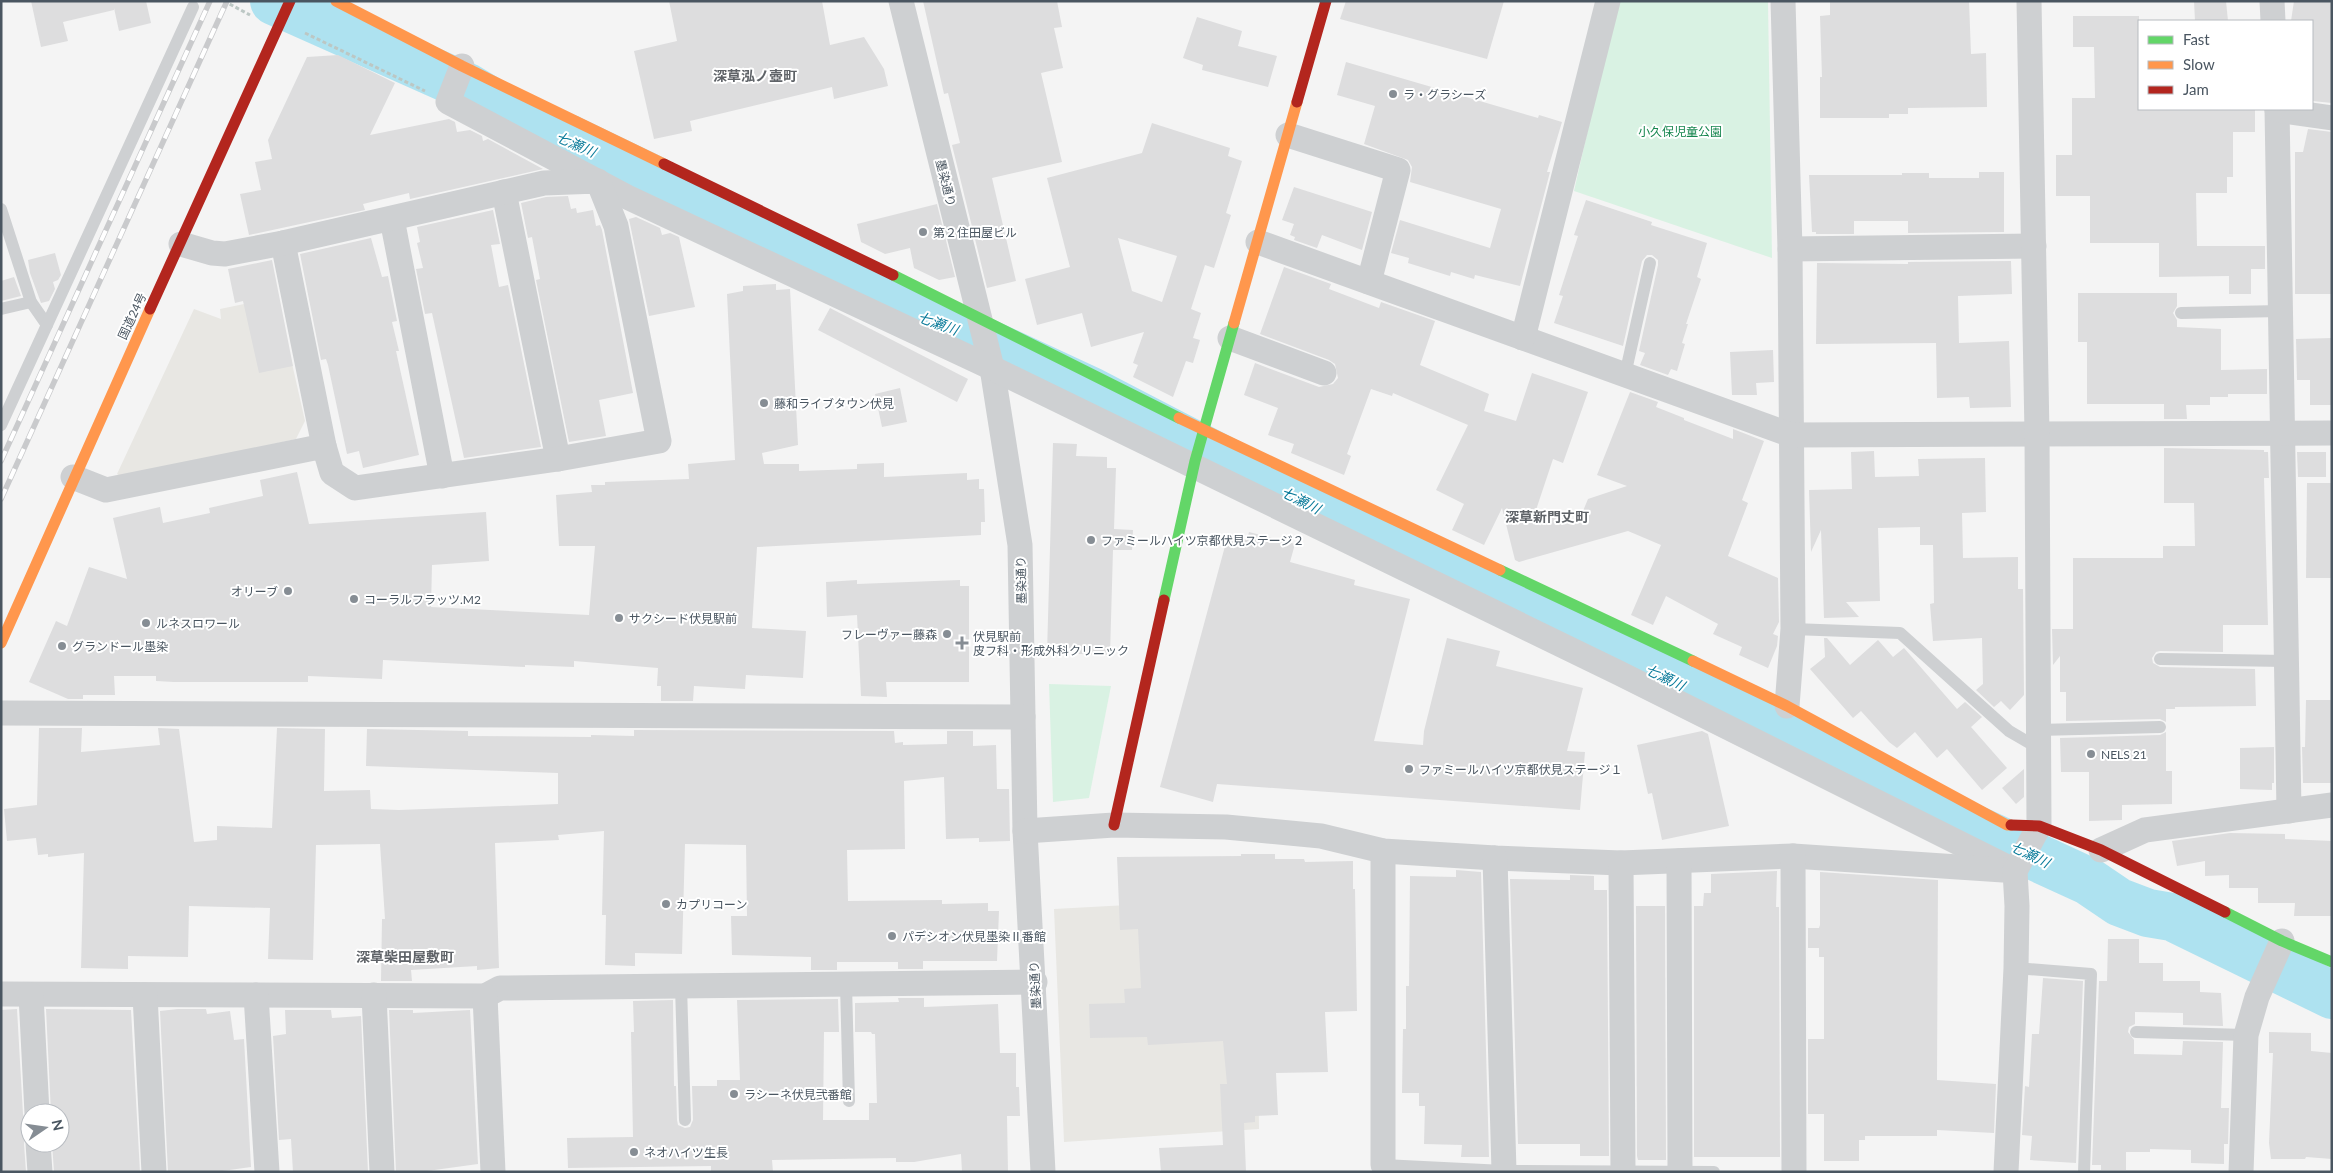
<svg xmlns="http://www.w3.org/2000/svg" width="2333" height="1173" font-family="Lato,'Noto Sans JP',sans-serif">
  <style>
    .commercial { fill: #e8e7e3 }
    .green { fill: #d9f2e3 }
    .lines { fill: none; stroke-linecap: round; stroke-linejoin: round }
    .river { stroke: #aee2f0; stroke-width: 48 }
    .building { fill: #ddddde; fill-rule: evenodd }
    .path { stroke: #bcc7c4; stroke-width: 3; stroke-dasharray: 4 2.5; stroke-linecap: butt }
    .lane { stroke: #ced0d2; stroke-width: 12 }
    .street { stroke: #ced0d2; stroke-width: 25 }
    .fast { stroke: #63d668; stroke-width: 11 }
    .slow { stroke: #ff974d; stroke-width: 11 }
    .jam { stroke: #b3261e; stroke-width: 11 }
    .rail-casing { stroke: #c9cacc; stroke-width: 5.5 }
    .rail { stroke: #fff; stroke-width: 4; stroke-dasharray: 11; stroke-linecap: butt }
    .poi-dot { fill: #868d94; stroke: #fff; stroke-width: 2 }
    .labels { text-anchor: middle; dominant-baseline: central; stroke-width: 4; stroke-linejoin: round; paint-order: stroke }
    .poi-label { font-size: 12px; fill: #4a5661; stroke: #fff; text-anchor: start }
    .park-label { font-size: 12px; fill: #17864f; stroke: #fff }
    .street-label { font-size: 12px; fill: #4a5661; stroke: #fff }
    .neighbourhood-label { font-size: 14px; font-weight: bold; fill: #5f6368; stroke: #fff }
    .water-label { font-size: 14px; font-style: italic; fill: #0c7c9b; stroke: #fff }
  </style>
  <rect width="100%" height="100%" fill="#f4f4f4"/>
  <g class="commercial">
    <path d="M277,297l28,124 -9,18 -174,38 -5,-3 77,-165 27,10 -1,-10z"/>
    <path d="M1238,899l20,124 1,106 -195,13 -10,-233z"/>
  </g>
  <g class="green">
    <path d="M1617,1h151l4,257 -198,-67z"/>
    <path d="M1049,684l62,2 -22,112 -36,4z"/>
  </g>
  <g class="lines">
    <path class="river" d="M274,1l193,86 37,22 47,24 19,6 83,40 23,18 67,33 144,66 34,24 21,2 149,69 252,131 392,188 227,113 126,58 31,21 29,11 24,4 160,78"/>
  </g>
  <g class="building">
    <path d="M31,1h115l5,22 -32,8 -5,-23v2l-51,12 5,19 -27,6z"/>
    <path d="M669,1h153l8,44 34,-8 20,32 4,17 -54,13 -2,-12 -142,34 2,10 -38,8 -20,-88 43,-10z"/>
    <path d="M923,1h134l5,26 -8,1 9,40 -22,5 21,89 -70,16 24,103 -29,7 -35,-143 8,-2 -12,-50 -4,1z"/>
    <path d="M1346,1h158l-17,58 -147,-40z"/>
    <path d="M1830,1h139l2,53 15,-1 1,54 -79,1v6h-19v4h-69v-41h2l-2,-61 10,-1z"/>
    <path d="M2194,1h32l2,20h-33z"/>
    <path d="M2294,1h38v102l-20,-2v-80h-21z"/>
    <path d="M2073,16h66v93h116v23h-22v45h-6v16h-31l1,53h68v23h-14v25h-22v-18l-70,1v-34h-69v-47h-34v-41h16v-57h23l-1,-51h-21z"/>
    <path d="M1197,17l45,14 -4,15 39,10 -9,31 -66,-17 1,-5 -20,-7z"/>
    <path d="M338,55l57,28 -25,52 79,-16 6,3 2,10 13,-2 12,6 1,5 5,-2 55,30 -133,30 -1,-6 -46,11 2,6 -116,25 -9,-41 21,-4 -6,-28 17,-3 -4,-19 39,-83z"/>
    <path d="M1346,62l192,56 1,-3 23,7 -15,50h3l-30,114 -45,-11 -1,4 -23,-7 -1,4 -42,-13 1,-5 -18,-5 9,-33 90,28 11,-39 -91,-27 2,-15 -4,-7 -44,-16 11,-38 -38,-11z"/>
    <path d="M1152,123l78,25 -2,8 14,5 -16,52 5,2 -17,53 -9,-3 -14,44 10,4 -8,25 7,2 -7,23 -7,-2 -13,36 -40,-20 5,-12 -5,-2 11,-31 -53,15 -9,-34 -45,12 -12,-46 45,-12 -23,-89 95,-25zM1118,238l59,18 -15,46 -30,-11z"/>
    <path d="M2308,129l24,3v162h-37v-142h8z"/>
    <path d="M1979,172h25v60l-96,1v-12h-54v13h-38v-2h-4l-3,-57h93v-2h27v5h50z"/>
    <path d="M1294,187l78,25 -10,38 -40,-15 -5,13 -23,-8 1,-3 -5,-2 4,-11 -12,-4z"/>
    <path d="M568,196l3,13 5,-1 1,5 16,-3 3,16 4,-1 2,5 31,163 -34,7 7,36 -37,6 -33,-162 4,-1 -8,-42 -4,1 -7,-35 25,-6z"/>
    <path d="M1586,200l66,22 -1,3 56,18 -10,34 4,2 -15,45h2l-6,19 3,1 -8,27 -6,-2 -3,6 -28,-10 5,-12 -6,-2 19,-86v-5l-6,-5h-5l-5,6 -19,85 -69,-23 9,-27 -4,-1 19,-59 -4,-1z"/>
    <path d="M937,204l18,73 -16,3 -25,-12 -4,-20 -25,6 -24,-12 -4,-18z"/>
    <path d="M493,210l7,34 -9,1 8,42 9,-2 33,162 -77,11 -32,-145 -7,1 -9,-45 7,-1 -6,-25 3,-1 -3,-15z"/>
    <path d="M636,217l24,11 2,7 8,-2 9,4 16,70 -46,9 -20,-97z"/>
    <path d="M371,238l11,39 6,-1 9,45 -5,1 7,29h-3l23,104 -56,13 -4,-17 -12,3 -19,-89 -2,-6 -5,1 -21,-106z"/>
    <path d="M55,253l6,22 -3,5 -5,2 2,7 -6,12 -8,2 -11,-30 -2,-13z"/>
    <path d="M272,260l21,106 -34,7 -16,-72 -8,2 -7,-34z"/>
    <path d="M2011,261l1,33 -54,2 1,47 50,-2 2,66 -41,1 -1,-11 -32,1 -1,-55 -120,1 1,-81 91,1v-2z"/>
    <path d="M1284,267l47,17 -2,5 50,19 2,-6 54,19 -15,44 69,29 -5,17 32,10 16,-48 56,19 -25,71 -10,-4 -19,57 13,-4 31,11 10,-24 39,-13 -30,-11 33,-83 28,10 -2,5 28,11v2l49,19v-10l31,12 -22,59 6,3 -20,53 50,22 1,44 -6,12 5,2 -1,10 -9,22 -29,-13 3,-8 -29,-13 5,-10 -52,-28 -13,29 -22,-10 30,-70 -33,-14 -109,31 -4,-2 -13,-52 -18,37 -32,-15 12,-26 -28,-14 32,-65 -75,-32 -1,3 -21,-7 -24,65 4,2 -7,19 -53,-22 3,-9 -26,-9 10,-27 -34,-13 11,-32 64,24 14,-3 5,-6 -3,-14 -6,-4 -69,-26z"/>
    <path d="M14,277l7,19 -20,5v-20z"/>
    <path d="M776,284v6l14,-1 8,156 -36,8 2,11h35v7l58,-2v-5l27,-1v14l83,-4v7l12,-1v10h5l1,33h-4v13l-224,12 -5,81 54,3 -3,47 -57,-3 -1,14 -51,-3 -1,15h-32v-15h-4l1,-18 -84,-7v6l-49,-2v2l-142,-7 -1,19 -74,-3v6h-134l-18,-1v-5h-42l1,19h-32v4h-15l-39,-17 27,-61 11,5 22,-59 38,12 -14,-61 47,-11 3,16 47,-10 -1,-5 54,-12 -3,-16 37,-8 12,52 177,-12 3,49 -57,4 -1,42 158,8 6,-69h-36l-3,-51 36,-3 -1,-7h14v-3l84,-3 -1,-15 47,-4 -8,-166 16,-3v-5z"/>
    <path d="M2078,293h99v13l-4,7 4,7v7l44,2v41l46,-1v25h-39v3h-18v8h-24l1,14h-23v-15h-77v-62h-9z"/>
    <path d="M830,308l138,71 -11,23 -139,-72z"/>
    <path d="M2332,338v67h-22v-25h-13l-1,-41z"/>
    <path d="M1773,350l1,32 -18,1 1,12h-25l-2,-43z"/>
    <path d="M900,388l7,34 -25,5 -7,-33z"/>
    <path d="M1053,443l24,1 -1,12 31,1v11h9l-2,61 19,1 -1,20h-19l-3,105 -63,-2z"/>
    <path d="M2164,448l100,2v2h4l1,26h-5l4,147h-45v27l-63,-1 -4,1 -4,6 1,5 7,4 95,2 1,37 -81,1v2h-9v13l-6,-3 -94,2v-29h-6v-36l-7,9 -1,-36h21v-71h90v-12h32l-1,-43h-30z"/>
    <path d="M1874,451l1,26 44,-1 -1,-17 67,-1 1,54 -24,1 1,45 55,-1v32h5l1,106 -14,15 -9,-9 -7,6 -18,-17 7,-6 -1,-46 -49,3 -3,-37 4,-1 -1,-58h-13v-18l-42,1 2,73 -34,1 13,15 -35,1 -3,-88 -10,22 -2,-62 43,-1 -1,-37z"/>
    <path d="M2297,452h29v25h-28z"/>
    <path d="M2307,483h25v95h-26z"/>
    <path d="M1249,532l46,12 -5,18 65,18 -1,5 56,14 -36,142 49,4 1,-14 23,-93 53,13 -4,15 87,22 -16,63 18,1 -5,58 -363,-26 -4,18 -53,-15 68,-252 19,5z"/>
    <path d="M857,580v4l103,-4v6h9v96h-83l1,15 -26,-1 -4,-81 -30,2 -1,-35z"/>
    <path d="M1824,638h3l23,27 28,-25 15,17 11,-9 53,61 8,-7 17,15 -11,10 36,41 -25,22 -35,-41 -10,9 -22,-26 -18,16 -8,-6 -28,-31 -8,7 -43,-49 15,-12z"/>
    <path d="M2306,700h26v83h-29l-1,-36h3z"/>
    <path d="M39,728h43l-1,24 79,-7 -2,-17 21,1 15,113 23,-2v-14l55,2 5,-100 48,1 -1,62 46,-1 1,19 28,1 159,-6v-31l-192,-7 1,-37 101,2v5l123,1v-2l43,1v-6l260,1 1,12 8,-1v3l44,-1v-13h26v15l23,-1 1,44h12l1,52 -31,1v-4l-33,1 -2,-62 -40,4 1,68 -58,1 1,51 94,-1v4l46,-1v8h11l-2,50h-74v8h-25v-7h-61v8h-26v-13l-79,-2 -1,-39h16l-1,-71 -61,-1 -3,110 -47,-1v13l-30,-1 1,-50h-4l2,-84 -46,4 1,5 -64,3 4,125 -22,2v-4l-66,4 1,11h-31l1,-62h3l-5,-75 -64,1 -3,115 -45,-1 2,-51 -81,-2 -1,51 -60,-1v13l-47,-1 3,-115 -36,4v-3l-10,1 -2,-17 -29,3 -3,-32 33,-4z"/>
    <path d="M1702,731l6,3 21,92 -67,14 -10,-47 -4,1 -11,-49z"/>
    <path d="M2166,732v39h6v33l-50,1v15l-33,1v-49h-28l-1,-34 100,-3z"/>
    <path d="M2274,747v36h-2v7l-32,-1v-41z"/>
    <path d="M2024,769v28l-8,7 -14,-16z"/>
    <path d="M2230,833l55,1v5l47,2v75h-38l1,-13h-37v-15h-29v-13l-24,1v-15l-28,5 -5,-25z"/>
    <path d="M1241,854h34v5h29l1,3 48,-1v28h2l2,122 -32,1 3,60 -52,1 2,42 -23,1v6l-11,1 2,49h-85l-2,-24 64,-3 -3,-61h7l-4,-43 -75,4 -1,-8 -57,1 -1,-34 36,-1 -1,-14 17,-1 -3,-59 -18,1 -3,-73 124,-1z"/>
    <path d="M1456,870l25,2 8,285h-28l1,-12 -38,-1 1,-38h-6v-13h-17l1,-64h3v-43h3l1,-110 46,1z"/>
    <path d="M1777,871l-1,36h3l1,250h-86v-251h9l1,-13h7v-19z"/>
    <path d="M1820,872l118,8 -1,200 59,4 -2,49 -57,-3v6h-72v4h-6v21h-35v-47h-16v-75h16v-82h-5v-9h-11v-20h11l1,-3z"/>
    <path d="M1570,875l24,1v14h13l2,266h-29v-12h-62l-8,-265 60,1z"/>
    <path d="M1636,906h29l1,254h-28l-1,-4z"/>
    <path d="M2108,939h31v24h24v18h37v11l21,1 2,33 -40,-1v-12l-48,-1v12l-6,3 -1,5 6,8v14l48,1 1,-14 40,1 -2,66h8l-1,36h-4v20l-33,-1v-13l-41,-1v3h-24v18h-25v-5h-9l7,-184h8z"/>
    <path d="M2043,978l40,3 -7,182 -46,-3 2,-24 -10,-1 3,-49 4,1 3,-53h7z"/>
    <path d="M898,998h26v9l74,-3 2,49h16v34h3l1,29h-13l1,56h-46l-1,-18 -47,8h-18v-4l-124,2 1,12h-62v-6l-143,2 -1,-30 66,-1 -2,-105h3l-1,-31 40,-1 1,86h2l1,34 1,5 7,3 5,-1 3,-7 -1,-34h25v-6h23l-3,-80 101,-1 1,33h-15l-1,88h46v-17h8l-2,-69h-3l-1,-2h-16v-29l44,-1z"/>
    <path d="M17,1009l6,105 2,6 5,5v6l-5,5 -1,8 2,28h-25v-162z"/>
    <path d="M46,1009l85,1 9,162h-86l-2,-29h8v-30h-9z"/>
    <path d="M178,1009h28l1,5 23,-3 4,29 10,-1 7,128 -36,5h-47l-8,-161z"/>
    <path d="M285,1010h46l1,8 29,-2 7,156h-75l-2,-33 -12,1 -6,-104 13,-2z"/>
    <path d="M389,1010h24v3l57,-3 8,154 -58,8h-24z"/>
    <path d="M2269,1032l42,1v18l21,2v106l-26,-2 -1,2h-34l-2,-16 4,-90h-4z"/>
  </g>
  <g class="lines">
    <g class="path">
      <path d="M224,1l26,14"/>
      <path d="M305,33l120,58"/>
    </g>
    <g class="lane">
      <path d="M1,209l30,93 16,23"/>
      <path d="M1,309l30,-7"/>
      <path d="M2181,313l100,-2"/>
      <path d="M1625,375l25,-112"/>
      <path d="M1,425l192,-418"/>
      <path d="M1793,629l107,4 109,98 29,17"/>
      <path d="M2160,659l126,2"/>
      <path d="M2038,730l122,-3"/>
      <path d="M2016,968l75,6 -7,198"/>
      <path d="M846,984l3,117"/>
      <path d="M681,986l4,134"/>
      <path d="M2136,1032l110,3"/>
      <path d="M1383,1165l121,6 210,1"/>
    </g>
    <g class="street">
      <path d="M901,1l91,367 28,177 5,286 18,341"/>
      <path d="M1783,1l7,248 3,380 -6,77"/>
      <path d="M2272,1l1,20"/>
      <path d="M462,66l-14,36 179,95 365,171 627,305 396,198"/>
      <path d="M2277,109l12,702"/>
      <path d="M2277,110l55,8"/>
      <path d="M1288,135l110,35 -29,112"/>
      <path d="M504,192l54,267"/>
      <path d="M392,219l50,257"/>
      <path d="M1258,242l533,193 541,-2"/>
      <path d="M283,243l41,203"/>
      <path d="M1790,249l244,-3"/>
      <path d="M1230,338l94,35"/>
      <path d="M1523,338l85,-337"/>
      <path d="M73,477l33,13 218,-44 8,27 23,15 203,-29 101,-18 -43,-215 -18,-45 -54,2 -261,60 -58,11 -13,-1 -31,-9"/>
      <path d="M1,713l1022,4"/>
      <path d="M1025,831l89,-6 112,2 95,9 62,15 112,7 126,5 172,-7 210,14"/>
      <path d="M2101,850l44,-20 187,-25"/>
      <path d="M1793,856l1,316"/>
      <path d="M1495,858l9,313"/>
      <path d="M1679,861l1,310"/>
      <path d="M1621,863l2,307"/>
      <path d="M1,994l484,2 15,-8 535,-6"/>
      <path d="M31,995l6,118"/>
      <path d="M145,995l9,177"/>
      <path d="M256,995l11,177"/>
      <path d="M374,995l8,177"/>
      <path d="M485,996l8,176"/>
      <path d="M38,1143l2,29"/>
      <path d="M1383,1165v-314"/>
      <path d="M2006,1172l10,-204 1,-62 -2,-35 24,-45 -2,-392 -8,-433"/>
      <path d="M2241,1172l5,-137 11,-38 25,-56"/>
    </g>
    <g class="fast">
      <path d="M893,275l286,143"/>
      <path d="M1500,570l193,91"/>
      <path d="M1164,600l31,-139 39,-138"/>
      <path d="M2225,912l57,29 50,21"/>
    </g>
    <g class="slow">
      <path d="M336,1l126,65 202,98"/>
      <path d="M1234,323l63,-221"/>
      <path d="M1179,418l321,152"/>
      <path d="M1,643l149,-334"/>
      <path d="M1693,661l94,45 220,119h4"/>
    </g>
    <g class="jam">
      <path d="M1297,102l29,-101"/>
      <path d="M664,164l229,111"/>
      <path d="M150,309l140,-308"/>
      <path d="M1114,825l50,-225"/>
      <path d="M2011,825l28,1 62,24 124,62"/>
    </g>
    <g class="rail-casing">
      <g id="rail">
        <path d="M1,461l209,-460"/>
        <path d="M1,499l226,-498"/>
      </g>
    </g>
    <use href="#rail" class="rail"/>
  </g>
  <g class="poi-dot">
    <circle cx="1393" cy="94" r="5"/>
    <circle cx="923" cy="232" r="5"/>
    <circle cx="764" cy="403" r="5"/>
    <circle cx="1091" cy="540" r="5"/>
    <circle cx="288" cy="591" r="5"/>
    <circle cx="354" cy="599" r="5"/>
    <circle cx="619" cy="618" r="5"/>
    <circle cx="146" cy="623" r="5"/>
    <circle cx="947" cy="634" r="5"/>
    <path d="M959.5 635.5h5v5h5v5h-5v5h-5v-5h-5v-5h5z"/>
    <circle cx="62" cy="646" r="5"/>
    <circle cx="2091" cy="754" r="5"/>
    <circle cx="1409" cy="769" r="5"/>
    <circle cx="666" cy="904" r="5"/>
    <circle cx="892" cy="936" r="5"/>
    <circle cx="734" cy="1094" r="5"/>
    <circle cx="634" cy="1152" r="5"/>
  </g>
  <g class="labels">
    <g class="poi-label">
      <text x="1403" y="94">ラ・グラシーズ</text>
      <text x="933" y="232">第２住田屋ビル</text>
      <text x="774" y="403">藤和ライブタウン伏見</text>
      <text x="1101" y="540">ファミールハイツ京都伏見ステージ２</text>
      <text x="278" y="591" text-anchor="end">オリーブ</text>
      <text x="364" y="599">コーラルフラッツ.M2</text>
      <text x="629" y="618">サクシード伏見駅前</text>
      <text x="156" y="623">ルネスロワール</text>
      <text x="937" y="634" text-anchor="end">フレーヴァー藤森</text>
      <text x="973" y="636">伏見駅前<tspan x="973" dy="14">皮フ科・形成外科クリニック</tspan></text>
      <text x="72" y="646">グランドール墨染</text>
      <text x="2101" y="754">NELS 21</text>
      <text x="1419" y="769">ファミールハイツ京都伏見ステージ１</text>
      <text x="676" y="904">カプリコーン</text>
      <text x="902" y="936">パデシオン伏見墨染Ⅱ番館</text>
      <text x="744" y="1094">ラシーネ伏見弐番館</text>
      <text x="644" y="1152">ネオハイツ生長</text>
    </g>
    <g class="park-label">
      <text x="1680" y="131">小久保児童公園</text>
    </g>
    <g class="street-label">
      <text transform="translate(946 183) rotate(76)">墨染通り</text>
      <text transform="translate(132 316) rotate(-65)">国道24号</text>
      <text transform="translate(1021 580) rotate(-91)">墨染通り</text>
      <text transform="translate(1035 985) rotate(-93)">墨染通り</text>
    </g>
    <g class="neighbourhood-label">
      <text x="755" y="75">深草泓ノ壺町</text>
      <text x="1547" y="516">深草新門丈町</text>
      <text x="405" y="956">深草柴田屋敷町</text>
    </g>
    <g class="water-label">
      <text transform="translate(576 144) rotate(24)">七瀬川</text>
      <text transform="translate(938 323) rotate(20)">七瀬川</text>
      <text transform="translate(1301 500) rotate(27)">七瀬川</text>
      <text transform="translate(1665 677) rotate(26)">七瀬川</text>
      <text transform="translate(2030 854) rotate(26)">七瀬川</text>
    </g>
  </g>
  <rect width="2333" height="1173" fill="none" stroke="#4a5661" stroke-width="5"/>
  <rect x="2138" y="20" width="175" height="90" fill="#ffffff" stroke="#b7bbc0"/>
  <rect x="2148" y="36" width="25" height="8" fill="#63d668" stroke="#b7bbc0"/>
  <text x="2183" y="45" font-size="15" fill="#4a5661">Fast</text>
  <rect x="2148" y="61" width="25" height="8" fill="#ff974d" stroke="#b7bbc0"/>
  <text x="2183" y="70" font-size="15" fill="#4a5661">Slow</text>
  <rect x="2148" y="86" width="25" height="8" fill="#b3261e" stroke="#b7bbc0"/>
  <text x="2183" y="95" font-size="15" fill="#4a5661">Jam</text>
  <g transform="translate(45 1128) rotate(77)"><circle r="24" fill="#ffffff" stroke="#b7bbc0"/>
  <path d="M0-4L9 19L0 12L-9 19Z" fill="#868d94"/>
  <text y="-8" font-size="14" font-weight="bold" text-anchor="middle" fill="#4a5661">N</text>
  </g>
</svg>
